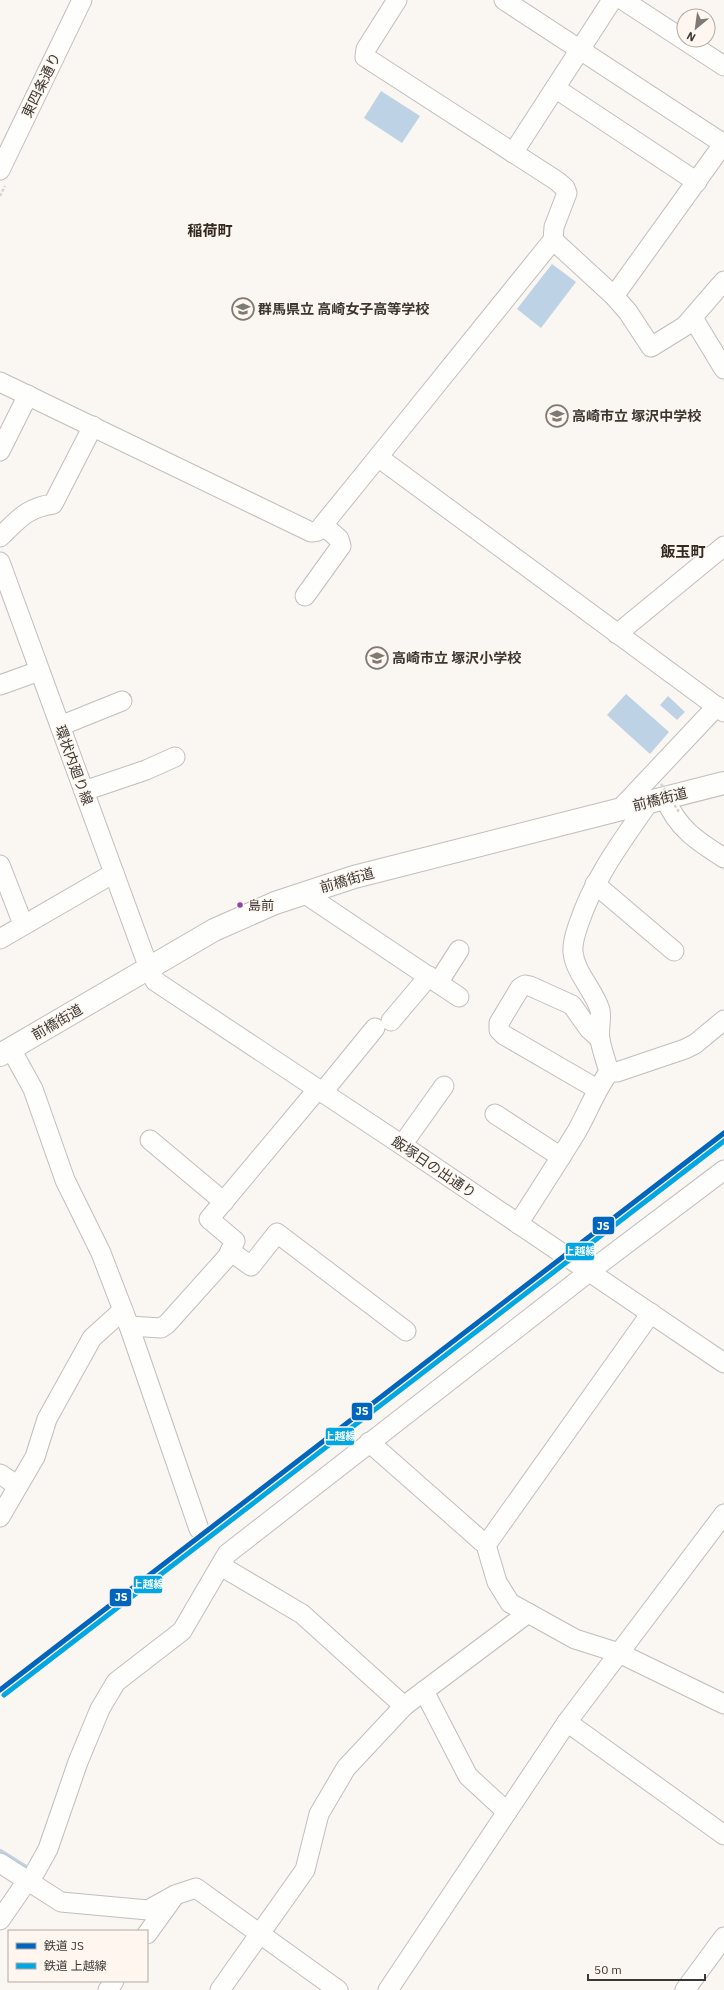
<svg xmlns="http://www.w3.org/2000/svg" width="724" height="1990" font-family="'IBM Plex Sans','Noto Sans JP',sans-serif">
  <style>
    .water { fill: #bed2e5 }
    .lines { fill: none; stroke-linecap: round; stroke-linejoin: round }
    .stream { stroke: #bed2e5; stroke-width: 4.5 }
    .minor-casing { stroke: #c1bebb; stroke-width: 21 }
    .major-casing { stroke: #c1bebb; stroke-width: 24 }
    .path { stroke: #d6d4d2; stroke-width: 2.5; stroke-dasharray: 3 2; stroke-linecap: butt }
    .minor { stroke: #fefefd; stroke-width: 19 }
    .major { stroke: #fefefd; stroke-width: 22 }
    .path-bridge { stroke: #d6d4d2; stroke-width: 2.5; stroke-dasharray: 3 2; stroke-linecap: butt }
    .rail-1-casing { stroke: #fef6ef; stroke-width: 8 }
    .rail-2-casing { stroke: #fef6ef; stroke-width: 8 }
    .rail-1 { stroke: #0065bd; stroke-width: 5 }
    .rail-2 { stroke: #00a7e3; stroke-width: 5 }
    .bus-dot { fill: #8e44ad; stroke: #fef6ef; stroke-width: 1.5 }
    .labels { text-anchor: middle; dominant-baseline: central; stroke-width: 3; stroke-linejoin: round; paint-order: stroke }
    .bus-label { font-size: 13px; fill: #3b3834; stroke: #fef6ef; text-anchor: start }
    .street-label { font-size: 14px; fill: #3b3834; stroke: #fef6ef }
    .poi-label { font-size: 14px; font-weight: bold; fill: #3b3834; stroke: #fef6ef; text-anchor: start }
    .neighbourhood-label { font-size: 15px; font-weight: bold; fill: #312a22; stroke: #fef6ef }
    .line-badge { stroke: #fef6ef; stroke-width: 1.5 }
    .badge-label { font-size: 11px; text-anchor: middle; font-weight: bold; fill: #fff }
  </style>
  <rect width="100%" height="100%" fill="#faf6f2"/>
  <g class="water">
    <path d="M381,91l39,25 -18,27 -38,-25z"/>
    <path d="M552,264l24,18 -35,46 -24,-19z"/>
    <path d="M626,694l43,38 -19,22 -43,-39z"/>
    <path d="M668,696l17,16 -8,8 -17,-15z"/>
  </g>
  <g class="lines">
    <path class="stream" d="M0,1851l32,20"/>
    <g class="minor-casing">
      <g id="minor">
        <path d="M504,0l220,144"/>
        <path d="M623,0l101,66"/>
        <path d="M555,88l142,94"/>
        <path d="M513,153l99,-153"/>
        <path d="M0,170l82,-170"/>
        <path d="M553,240l61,56 14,16 23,35 34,-21 39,-45"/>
        <path d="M614,296l110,-153"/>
        <path d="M693,318l31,51"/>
        <path d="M0,382l311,150 7,-1 60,-74 346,255"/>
        <path d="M0,451l28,-56"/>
        <path d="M378,457l175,-217 1,-13 13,-34 -2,-5 -8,-7 -192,-124 1,-8 31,-49"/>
        <path d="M0,537c19,-18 26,-29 53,-33l40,-78"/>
        <path d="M0,562l144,393 11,26 247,164 322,218"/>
        <path d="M305,596l36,-50 -2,-7 -16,-14"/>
        <path d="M617,634l107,-88"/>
        <path d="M0,685l39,-14"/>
        <path d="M60,726l62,-25"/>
        <path d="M84,791l62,-21 29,-13"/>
        <path d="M665,798c12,30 32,43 59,60"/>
        <path d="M620,809l97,-103"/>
        <path d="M0,865l23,59"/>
        <path d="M595,884l79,67"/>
        <path d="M304,893l134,90 21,-33"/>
        <path d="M0,939l114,-66"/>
        <path d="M438,983l21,14"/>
        <path d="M391,1021l38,-45"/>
        <path d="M11,1049l22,40 32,91 36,73 28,73 70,203"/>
        <path d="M609,1072h8l68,-23 10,-5 29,-24"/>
        <path d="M597,1089l-93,-54 -5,-5v-7l21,-35 5,-3 5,1 42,19 17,24 11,10"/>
        <path d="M322,1093l53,-65"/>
        <path d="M495,1114l66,43"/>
        <path d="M150,1140l74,62"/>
        <path d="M402,1145l42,-59"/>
        <path d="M518,1224c20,-31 40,-62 59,-93 11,-20 19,-41 32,-59 -3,-11 -7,-22 -9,-32 -2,-10 2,-20 0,-30 -6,-20 -25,-37 -27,-58 -1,-10 3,-20 6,-29 15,-45 43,-82 70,-121"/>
        <path d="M230,1251l21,15 26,-33 129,98"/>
        <path d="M129,1326l32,2 6,-4 61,-68 7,-15 -26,-22 108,-129"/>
        <path d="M369,1442l117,103 11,37 13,21 65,36 44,14 105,51"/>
        <path d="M0,1474l18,12"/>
        <path d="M0,1517l35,-60 12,-38 45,-81 31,-28"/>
        <path d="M486,1545l165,-232"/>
        <path d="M221,1566l81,48 102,92"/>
        <path d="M424,1691l44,85 39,36"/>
        <path d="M567,1722l157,113"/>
        <path d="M0,1863l61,39 87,8 27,-15 21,-7 142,102"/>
        <path d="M0,1920l27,-39 6,-5 15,-27 30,-87 22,-53 16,-27 66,-51 45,-77 362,-282 135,-102"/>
        <path d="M147,1934l26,-36"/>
        <path d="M108,1990l6,-9"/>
        <path d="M220,1990l85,-120 14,-56 27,-46 58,-62 124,-93"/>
        <path d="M388,1990l179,-268 157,-208"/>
        <path d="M685,1990l39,-53"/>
      </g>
    </g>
    <g class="major-casing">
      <path id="major" d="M0,1055l214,-125 61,-27 79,-26 370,-94"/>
    </g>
    <path class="path" d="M0,196l5,-10"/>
    <use href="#minor" class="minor"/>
    <use href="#major" class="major"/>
    <path class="path-bridge" d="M661,784l18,28"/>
    <g class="rail-1-casing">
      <path id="rail-1" d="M0,1690l724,-557"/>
    </g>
    <g class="rail-2-casing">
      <path id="rail-2" d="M4,1695l720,-554"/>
    </g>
    <use href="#rail-1" class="rail-1"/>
    <use href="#rail-2" class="rail-2"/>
  </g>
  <defs>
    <g id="school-ring" transform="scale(1.15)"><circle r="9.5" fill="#fef6ef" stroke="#7e7a76" stroke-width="1.5"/><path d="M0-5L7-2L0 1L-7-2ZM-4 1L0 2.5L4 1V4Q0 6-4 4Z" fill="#7e7a76"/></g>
  </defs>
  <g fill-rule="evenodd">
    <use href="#school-ring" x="243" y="309"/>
    <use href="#school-ring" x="557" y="416"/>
    <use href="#school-ring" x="377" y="658"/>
  </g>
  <circle class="bus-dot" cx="240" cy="905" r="3.5"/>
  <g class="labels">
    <g class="bus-label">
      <text x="248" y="905">島前</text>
    </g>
    <g class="street-label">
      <text transform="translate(41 85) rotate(-64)">東四条通り</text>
      <text transform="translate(74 765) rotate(70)">環状内廻り線</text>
      <text transform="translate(660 799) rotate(-14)">前橋街道</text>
      <text transform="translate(347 880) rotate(-16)">前橋街道</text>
      <text transform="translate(57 1022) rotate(-30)">前橋街道</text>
      <text transform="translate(434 1167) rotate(34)">飯塚日の出通り</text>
    </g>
    <g class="poi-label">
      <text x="258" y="309">群馬県立 高崎女子高等学校</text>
      <text x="572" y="416">高崎市立 塚沢中学校</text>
      <text x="392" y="658">高崎市立 塚沢小学校</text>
    </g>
    <g class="neighbourhood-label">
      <text x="210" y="230">稲荷町</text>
      <text x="683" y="551">飯玉町</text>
    </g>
  </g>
  <g class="line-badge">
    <rect x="592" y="1216" width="23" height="19" rx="4" fill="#0065bd"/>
    <rect x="565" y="1242" width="30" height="19" rx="4" fill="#00a7e3"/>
    <rect x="351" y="1402" width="22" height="19" rx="4" fill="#0065bd"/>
    <rect x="325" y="1427" width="30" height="19" rx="4" fill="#00a7e3"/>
    <rect x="133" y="1575" width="30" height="19" rx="4" fill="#00a7e3"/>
    <rect x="109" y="1588" width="23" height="19" rx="4" fill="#0065bd"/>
  </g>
  <g class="badge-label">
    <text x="603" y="1230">JS</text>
    <text x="580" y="1255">上越線</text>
    <text x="362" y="1415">JS</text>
    <text x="340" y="1440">上越線</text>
    <text x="148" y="1588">上越線</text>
    <text x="121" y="1601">JS</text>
  </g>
  <rect x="8" y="1930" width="140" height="52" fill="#fef6ef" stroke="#b0aaa4"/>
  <rect x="16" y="1943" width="20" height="6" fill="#0065bd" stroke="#b0aaa4"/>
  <text x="44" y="1950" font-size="12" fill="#3b3834">鉄道 JS</text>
  <rect x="16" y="1963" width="20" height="6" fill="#00a7e3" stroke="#b0aaa4"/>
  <text x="44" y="1970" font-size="12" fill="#3b3834">鉄道 上越線</text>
  <g transform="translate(696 28) rotate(209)"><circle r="19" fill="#fef6ef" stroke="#b0aaa4"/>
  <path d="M0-3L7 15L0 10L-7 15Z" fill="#7e7a76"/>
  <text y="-6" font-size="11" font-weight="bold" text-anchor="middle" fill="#3b3834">N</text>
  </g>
  <path d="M588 1974v6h117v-6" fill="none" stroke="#3b3834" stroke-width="2"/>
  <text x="594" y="1974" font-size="12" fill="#3b3834" stroke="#fef6ef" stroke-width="3" paint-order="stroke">50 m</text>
</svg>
